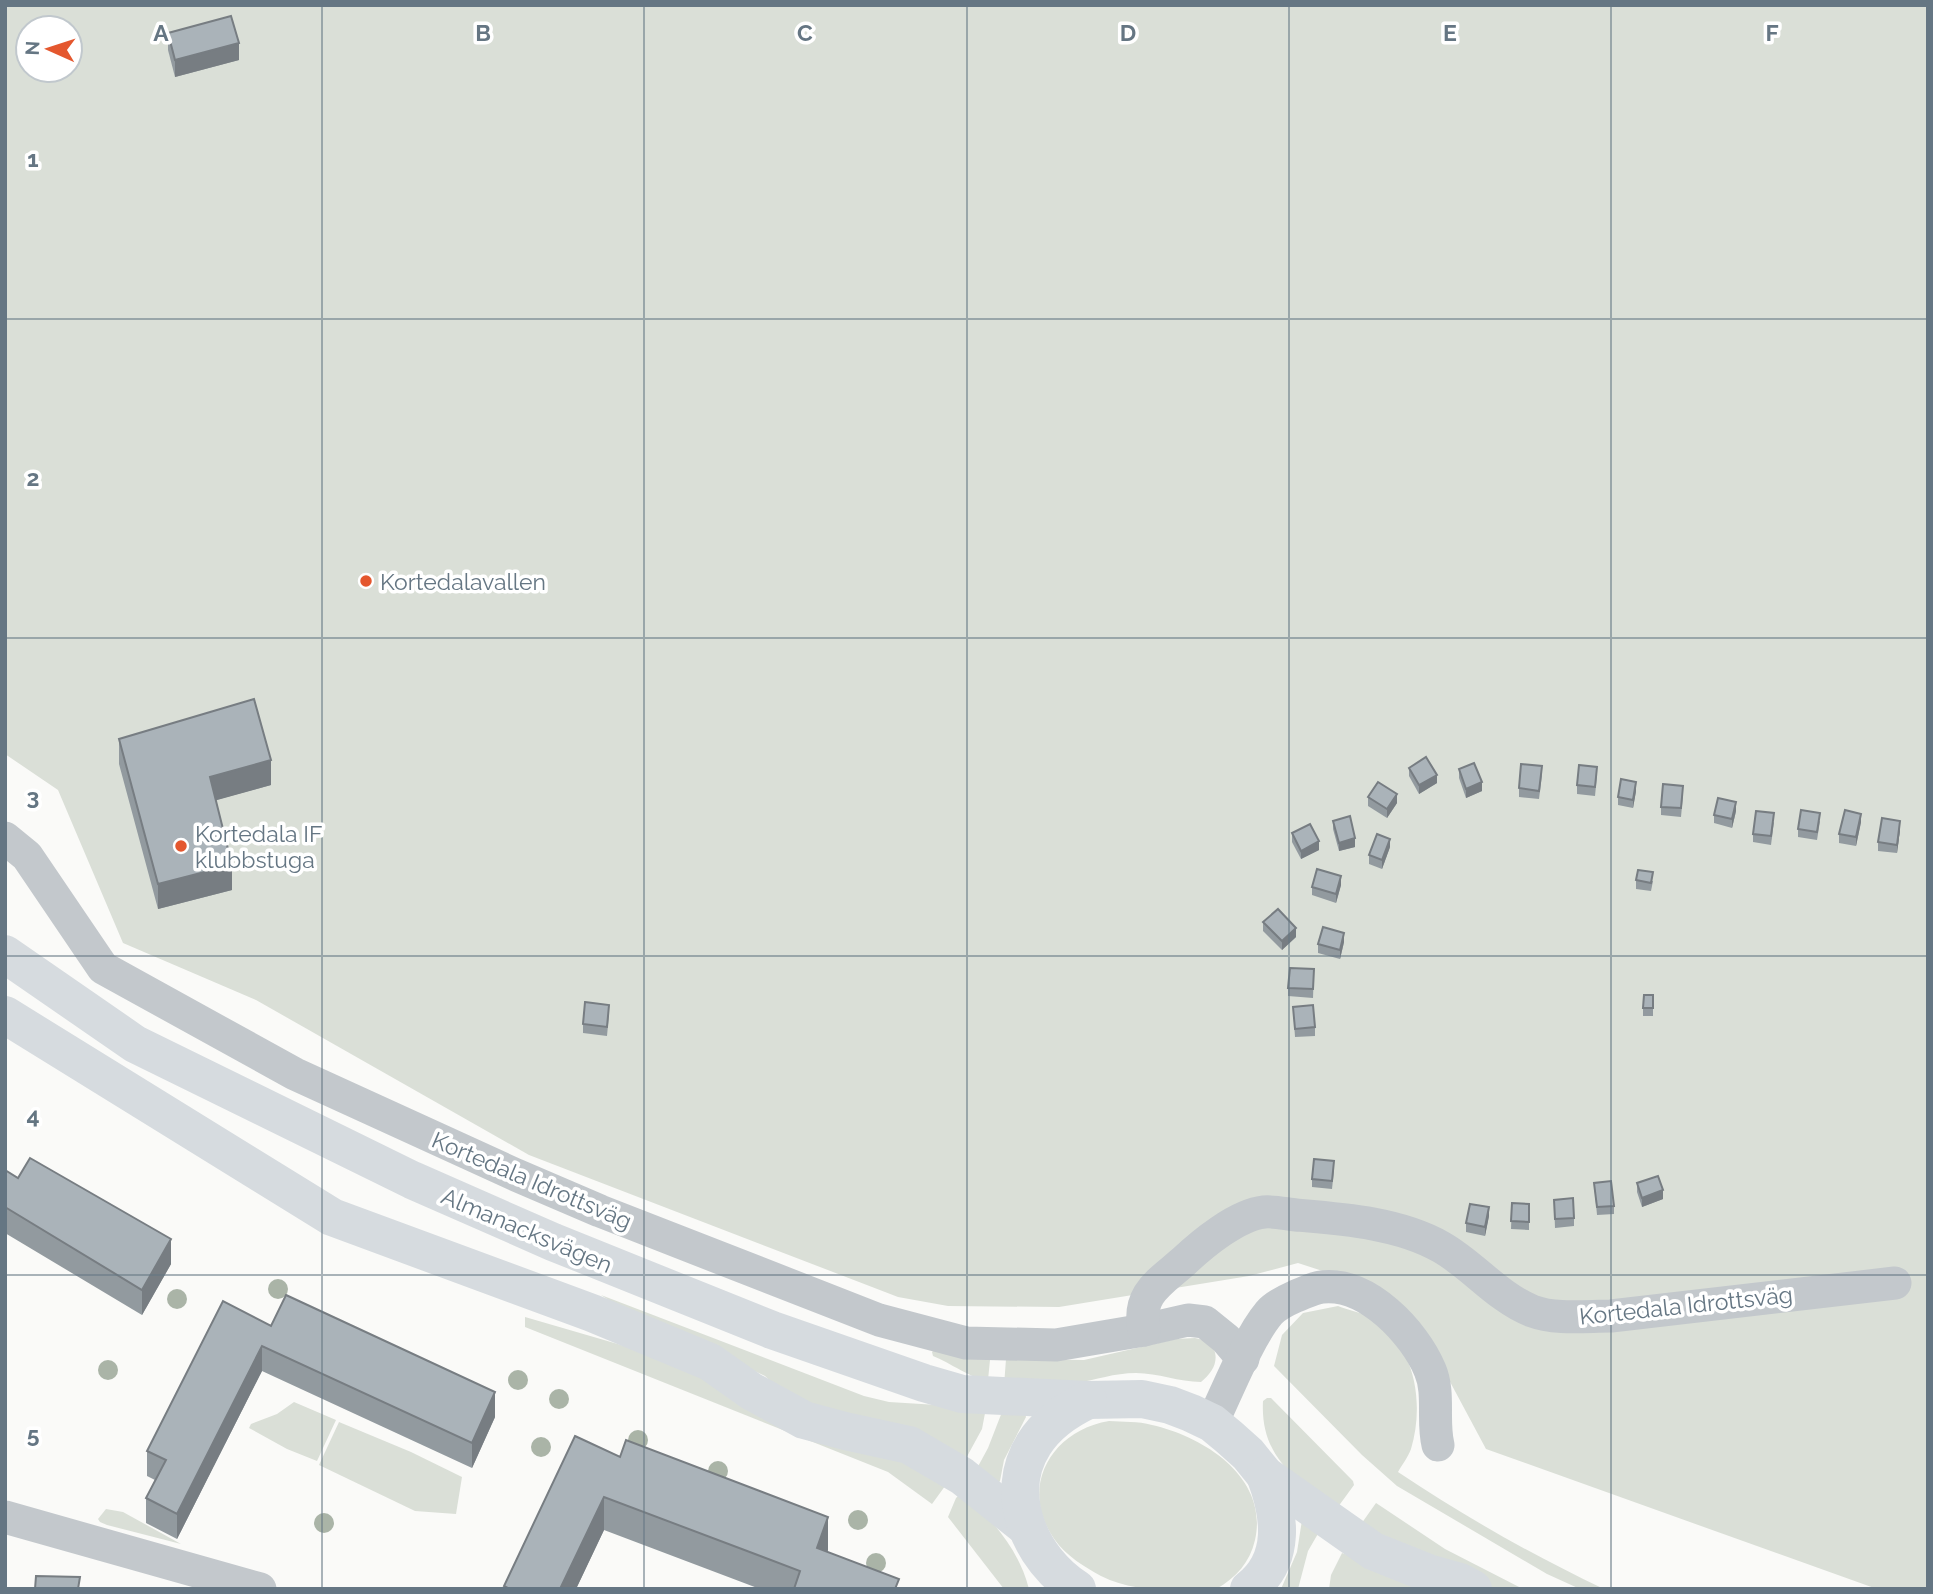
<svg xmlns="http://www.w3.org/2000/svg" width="1933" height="1594" font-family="Raleway,sans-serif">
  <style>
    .green { fill: #dadfd7; fill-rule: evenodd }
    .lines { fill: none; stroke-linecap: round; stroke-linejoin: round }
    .minor { stroke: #c3c8cc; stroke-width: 33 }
    .major { stroke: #d6dbdf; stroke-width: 38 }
    .tree { fill: #aab4a7 }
    .wall { fill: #929a9f }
    .shaded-wall { fill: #777d82 }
    .building { fill: #aab3b9; stroke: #777d82; stroke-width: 2 }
    .grid { fill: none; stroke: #657683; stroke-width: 2; stroke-opacity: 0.55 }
    .poi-dot { fill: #e4572e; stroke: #fff; stroke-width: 2.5 }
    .labels { text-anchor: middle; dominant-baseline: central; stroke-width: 7; stroke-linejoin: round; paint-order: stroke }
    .poi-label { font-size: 23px; fill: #657683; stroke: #fff; text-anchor: start }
    .street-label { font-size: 23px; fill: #657683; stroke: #fff }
    .grid-label { font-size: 23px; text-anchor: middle; font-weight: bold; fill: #657683; stroke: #fff; stroke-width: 7; stroke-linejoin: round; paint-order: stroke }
  </style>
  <rect width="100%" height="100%" fill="#fafaf8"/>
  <g class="green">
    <path d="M5,5h1923v1584h-51l-391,-140 -53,-99 -49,-59 -86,-28 -49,13 -190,31 -111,-1 -50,-9 -369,-142 -273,-155 -133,-57 -65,-153 -53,-36zM28,28h42v42h-42z"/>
    <path d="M601,1295l263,101 25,6 97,6 -4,21 -18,33 -178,-66 -21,-20 -146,-69z"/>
    <path d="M1338,1306c10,4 22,6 32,11 45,25 55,86 41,132 -3,8 -9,16 -13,23 66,44 134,83 206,117h-24l-33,-15 -150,-88 -35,-31 -88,-89 8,-31 21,-22z"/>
    <path d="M525,1317l158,46 265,119 -16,22 -44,-32 -363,-145z"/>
    <path d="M1195,1338l13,3c14,14 7,30 -7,41 -22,0 -43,-9 -65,-9 -22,0 -40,7 -60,10 -23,4 -48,2 -72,3l2,-27 78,1 92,-21z"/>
    <path d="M934,1350l56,10 -2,20c-17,-1 -37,-17 -55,-24l-1,-4z"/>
    <path d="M1267,1398h4l82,83 1,4 -19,26c-38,-32 -75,-53 -72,-110z"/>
    <path d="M294,1402l42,18 -19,41 -30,-12 -38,-21 2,-4 26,-10z"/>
    <path d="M1002,1412l23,1 1,4 -22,43 -4,21 -5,5 -20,-14 13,-24z"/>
    <path d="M1109,1421c14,1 29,0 43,4 53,12 117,53 103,115 -5,22 -19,38 -39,49 -39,0 -79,5 -115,-13 -15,-8 -36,-21 -46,-36 -37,-51 -5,-109 54,-119z"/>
    <path d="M339,1422l72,30 51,25 -6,37 -41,-3 -96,-46z"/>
    <path d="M963,1491c29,30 55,56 66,98h-25l-56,-72 8,-19z"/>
    <path d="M1376,1503l69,46 78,40h-29l-11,-8 -124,-54z"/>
    <path d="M106,1509l17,3 58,32 -74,-19 -7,-3 -2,-3z"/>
    <path d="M1302,1520l17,12 -11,19 -10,38h-17l16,-37z"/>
    <path d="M1342,1553l100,36h-113l2,-14z"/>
  </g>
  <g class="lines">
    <g class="minor">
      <path d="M5,838l22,18 76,112 192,106 221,101 84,36 279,109 87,23 90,2 88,-15 44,-10 17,2 21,17 17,20"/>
      <path d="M1144,1330c-7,-36 15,-47 39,-68 19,-18 54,-47 81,-50 10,-1 22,2 32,3 47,4 103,8 145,32 32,18 56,50 91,64 24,9 54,5 79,5l284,-33"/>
      <path d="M1212,1423c15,-31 36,-85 57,-110 7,-8 18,-13 27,-17 8,-3 17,-8 26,-9 45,-5 92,45 108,83 10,23 2,51 8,75"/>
      <path d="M5,1517l255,72"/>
    </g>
    <g class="major">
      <path d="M5,954l130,90 277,136 141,62 219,88 152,53 38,11 126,6 54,-1 28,6 21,8 21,10 17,14 19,17 17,21 108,76 55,22 32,9 13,7"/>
      <path d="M5,1015l327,202 260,96 118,49 41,29 53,29 41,11 64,14 53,31 64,51"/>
      <path d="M1077,1589c-47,-30 -75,-95 -43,-145 13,-21 33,-34 54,-44"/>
      <path d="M1249,1589c38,-29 31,-75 16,-114"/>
    </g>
  </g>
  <g class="tree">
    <circle cx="278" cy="1289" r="10"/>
    <circle cx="177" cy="1299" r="10"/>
    <circle cx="108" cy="1370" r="10"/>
    <circle cx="518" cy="1380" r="10"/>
    <circle cx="559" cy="1399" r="10"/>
    <circle cx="638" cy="1440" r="10"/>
    <circle cx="541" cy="1447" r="10"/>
    <circle cx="718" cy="1471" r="10"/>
    <circle cx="858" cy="1520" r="10"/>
    <circle cx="324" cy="1523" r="10"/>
    <circle cx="876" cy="1563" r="10"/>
  </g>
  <g class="wall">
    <path d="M168,33l71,27 -64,17 -7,-27z"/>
    <path d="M119,739l152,46 -55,15 16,90 -74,19 -39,-145z"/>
    <path d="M1409,768l28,15 -18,11 -10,-18z"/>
    <path d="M1459,769l23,22 -16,7 -7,-20z"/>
    <path d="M1542,775l-3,24 -20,-2v-9z"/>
    <path d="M1597,775l-2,21 -18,-2v-9z"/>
    <path d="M1636,791l-3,17 -15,-3v-8z"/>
    <path d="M1683,795l-2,22 -20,-2v-8z"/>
    <path d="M1368,797l29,6 -10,15 -19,-12z"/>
    <path d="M1736,811l-4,17 -18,-5v-8z"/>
    <path d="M1333,821l22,26 -16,4 -6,-22z"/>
    <path d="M1820,821l-3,19 -19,-3v-8z"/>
    <path d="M1774,822l-3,23 -18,-3v-8z"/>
    <path d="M1861,822l-5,24 -17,-3v-9z"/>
    <path d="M1900,830l-3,23 -19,-2v-9z"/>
    <path d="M1292,833l27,17 -18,9 -9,-17z"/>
    <path d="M1390,847l-8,22 -13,-5v-9z"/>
    <path d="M1636,880l17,1 -2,10 -15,-2z"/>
    <path d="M1341,885l-5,18 -24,-8v-8z"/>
    <path d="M1263,922l33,15 -14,13 -19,-19z"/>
    <path d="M1344,942l-4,17 -22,-6v-9z"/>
    <path d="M1314,969l-1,29 -25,-2v-8z"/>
    <path d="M1653,995v21h-10v-8z"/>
    <path d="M1293,1007l22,20v9l-20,1z"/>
    <path d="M609,1014l-2,22 -24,-3v-9z"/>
    <path d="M5,1170l13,8 153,86 -29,51 -137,-82z"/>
    <path d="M1334,1170l-2,19 -20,-2v-8z"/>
    <path d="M1594,1183l20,23v8l-17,1z"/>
    <path d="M1637,1183l26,16 -21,8 -5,-15z"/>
    <path d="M1554,1200l20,18v8l-19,2z"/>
    <path d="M1512,1203l17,1v26l-18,-1z"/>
    <path d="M1489,1216l-4,20 -19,-4v-9z"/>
    <path d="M271,1326l224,91 -23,51 -210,-97 -85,168 -31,-16v-25l9,-18 -8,-4v-25z"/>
    <path d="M620,1457l208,93 -1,2 72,37h-139l-156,-59 -28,59h-72v-3z"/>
  </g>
  <g class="shaded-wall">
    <path d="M239,43v17l-64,17v-17z"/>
    <path d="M271,760v25l-61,17v-25z"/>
    <path d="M1437,775v8l-18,11v-9z"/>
    <path d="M1482,782v9l-16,7v-9z"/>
    <path d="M1636,782v9l-3,17v-8z"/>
    <path d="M1397,794v9l-10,15v-9z"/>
    <path d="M1736,802v9l-4,17v-9z"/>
    <path d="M1861,814v8l-5,24v-9z"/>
    <path d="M1900,821v9l-3,23v-8z"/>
    <path d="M1355,838v9l-16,4v-8z"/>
    <path d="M1390,839v8l-8,22v-9z"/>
    <path d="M1319,841v9l-18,9v-8z"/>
    <path d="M232,865v25l-74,19v-25z"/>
    <path d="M1341,876v9l-5,18v-9z"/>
    <path d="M1296,928v9l-14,13v-9z"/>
    <path d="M1344,933v9l-4,17v-9z"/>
    <path d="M1663,1190v9l-21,8v-9z"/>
    <path d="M1489,1207v9l-4,20v-9z"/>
    <path d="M171,1239v25l-29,51v-25z"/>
    <path d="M262,1346v25l-85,168v-25z"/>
    <path d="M495,1392v25l-23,51v-25z"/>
    <path d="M604,1497v33l-28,59h-16z"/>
    <path d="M828,1517v33l-11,30v-32z"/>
  </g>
  <g class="building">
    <path d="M231,16l8,27 -64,17 -7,-27z"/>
    <path d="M254,699l17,61 -61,17 22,88 -74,19 -39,-145z"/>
    <path d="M1426,757l11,18 -18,10 -10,-17z"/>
    <path d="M1474,763l8,19 -16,7 -7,-20z"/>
    <path d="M1521,764l21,2 -3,25 -20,-3z"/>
    <path d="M1579,765l18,2 -2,20 -18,-2z"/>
    <path d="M1621,779l15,3 -3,18 -15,-3z"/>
    <path d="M1378,782l19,12 -10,15 -19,-12z"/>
    <path d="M1663,784l20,2 -2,22 -20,-1z"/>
    <path d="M1718,798l18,4 -4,17 -18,-4z"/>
    <path d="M1801,810l19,3 -3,19 -19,-3z"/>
    <path d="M1845,810l16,4 -5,23 -17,-3z"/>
    <path d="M1756,811l18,2 -3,23 -18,-2z"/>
    <path d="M1350,816l5,22 -16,5 -6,-22z"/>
    <path d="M1882,818l18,3 -3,24 -19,-3z"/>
    <path d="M1310,824l9,17 -18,10 -9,-18z"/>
    <path d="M1377,834l13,5 -8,21 -13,-5z"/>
    <path d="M1317,869l24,7 -5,18 -24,-7z"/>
    <path d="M1638,870l15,2 -2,11 -15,-3z"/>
    <path d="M1278,909l18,19 -14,13 -19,-19z"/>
    <path d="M1323,927l21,6 -4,17 -22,-6z"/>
    <path d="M1290,968l24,1 -1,20 -25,-1z"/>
    <path d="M1644,995h9v13h-10z"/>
    <path d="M585,1002l24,3 -2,22 -24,-3z"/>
    <path d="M1313,1005l2,22 -20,2 -2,-22z"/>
    <path d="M30,1158l141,81 -29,51 -137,-83v-37l13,8z"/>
    <path d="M1314,1159l20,2 -2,20 -20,-2z"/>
    <path d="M1658,1176l5,14 -21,8 -5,-15z"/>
    <path d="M1611,1181l3,25 -17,1 -3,-24z"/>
    <path d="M1573,1198l1,20 -19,1 -1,-19z"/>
    <path d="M1512,1203l17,1v18l-18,-1z"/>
    <path d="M1470,1204l19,3 -4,20 -19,-4z"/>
    <path d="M286,1295l209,97 -23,51 -210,-97 -85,168 -31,-16 20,-38 -19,-9 76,-150 48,25z"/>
    <path d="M575,1436l45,21 6,-17 202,77 -11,31 82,31 -4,10h-101l6,-18 -196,-74 -44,92h-50l-6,-3z"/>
    <path d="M36,1576l44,1 -2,12h-43z"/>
  </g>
  <path class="grid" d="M322,5v1584M644,5v1584M967,5v1584M1289,5v1584M1611,5v1584M5,319h1923M5,638h1923M5,956h1923M5,1275h1923"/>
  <g class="poi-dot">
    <circle cx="366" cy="581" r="7"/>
    <circle cx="181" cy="846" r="7"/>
  </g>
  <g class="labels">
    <g class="poi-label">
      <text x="380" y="581">Kortedalavallen</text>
      <text x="195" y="833">Kortedala IF<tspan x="195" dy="26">klubbstuga</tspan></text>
    </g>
    <g class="street-label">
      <text transform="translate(532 1180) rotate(23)">Kortedala Idrottsväg</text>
      <text transform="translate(527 1230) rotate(23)">Almanacksvägen</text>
      <text transform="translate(1686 1305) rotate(-6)">Kortedala Idrottsväg</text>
    </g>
  </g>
  <g class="grid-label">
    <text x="161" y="41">A</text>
    <text x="483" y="41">B</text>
    <text x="805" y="41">C</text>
    <text x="1128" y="41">D</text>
    <text x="1450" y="41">E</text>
    <text x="1772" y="41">F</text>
    <text x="33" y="167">1</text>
    <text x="33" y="486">2</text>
    <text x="33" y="805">3</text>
    <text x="33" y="1124">4</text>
    <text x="33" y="1443">5</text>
  </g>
  <rect width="1933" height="1594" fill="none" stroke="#657683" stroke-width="14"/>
  <g transform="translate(49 49) rotate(273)"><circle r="33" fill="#ffffff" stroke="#c1c8cd" stroke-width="2"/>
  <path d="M0-5L12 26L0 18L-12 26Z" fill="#e4572e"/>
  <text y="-10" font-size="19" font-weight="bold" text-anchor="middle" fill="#657683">N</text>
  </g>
</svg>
